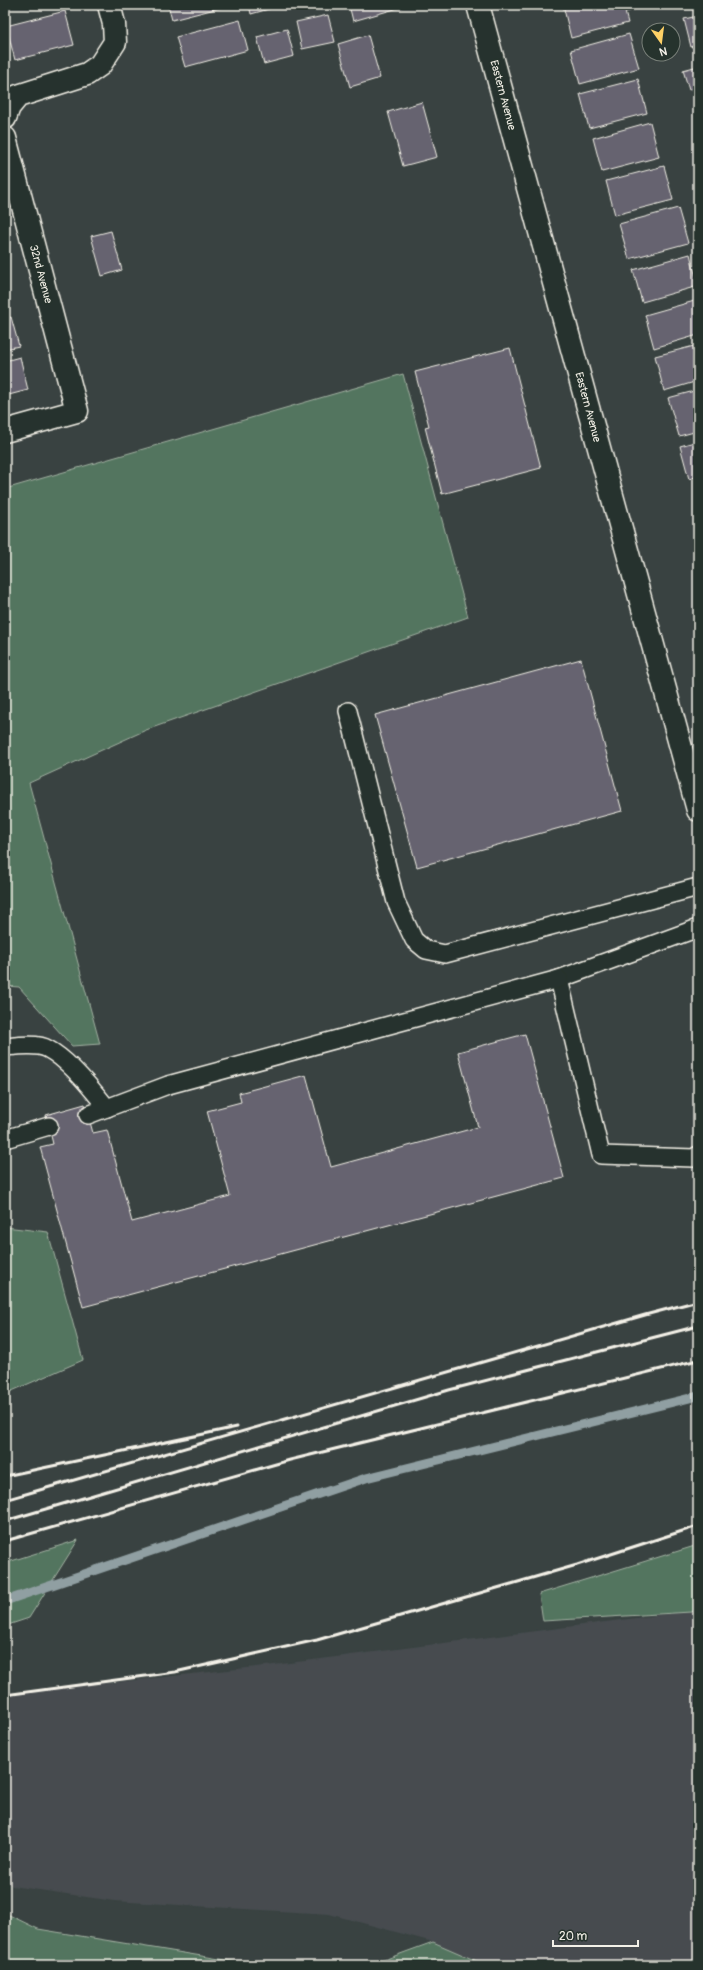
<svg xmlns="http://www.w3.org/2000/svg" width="703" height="1970" font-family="Pangolin,sans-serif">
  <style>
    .built { fill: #464c4f }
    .green { fill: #52745e; stroke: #a3b2a3 }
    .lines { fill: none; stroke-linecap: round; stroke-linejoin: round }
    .stream { stroke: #909fa2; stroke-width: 9 }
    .building { fill: #666470; stroke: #f4f1e8 }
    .lane-casing { stroke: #f4f1e8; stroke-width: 20 }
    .street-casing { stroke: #f4f1e8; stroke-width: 25 }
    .lane { stroke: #26332d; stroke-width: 17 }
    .street { stroke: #26332d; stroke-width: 22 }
    .rail { stroke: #f4f1e8; stroke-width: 3 }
    .labels { text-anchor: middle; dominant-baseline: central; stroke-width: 4; stroke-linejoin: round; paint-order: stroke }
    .street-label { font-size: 11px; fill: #f4f1e8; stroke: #26332d }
  </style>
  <rect width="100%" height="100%" fill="#394241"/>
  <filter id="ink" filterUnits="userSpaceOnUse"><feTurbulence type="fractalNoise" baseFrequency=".025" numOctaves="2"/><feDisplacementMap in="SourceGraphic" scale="8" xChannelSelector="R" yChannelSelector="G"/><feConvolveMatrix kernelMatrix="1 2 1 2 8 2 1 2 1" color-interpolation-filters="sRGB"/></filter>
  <g filter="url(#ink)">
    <path class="built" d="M698,1610v355h-212l-53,-23 -104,-28 -215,-13 -102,-15 -7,-4v-188l269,-29z"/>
    <g class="green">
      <path d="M403,374l65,243 -322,113 -117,53 71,261 -28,2 -53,-59 -14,-1v-497z"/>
      <path d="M5,1227l43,5 35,128 -78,34z"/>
      <path d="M78,1540l-49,78 -24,8v-63z"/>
      <path d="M698,1545v65l-7,2 -148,9 -4,-27z"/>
      <path d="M5,1913l33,16 218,36h-251z"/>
      <path d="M433,1942l53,23h-116z"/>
    </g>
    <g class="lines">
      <path class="stream" d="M5,1601l361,-123 332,-82"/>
    </g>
    <g class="building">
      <path d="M168,5h63l-59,15z"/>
      <path d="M249,5h34l-32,9z"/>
      <path d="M349,5h60l-56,16z"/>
      <path d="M563,5h90l-28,7 3,11 -57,15z"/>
      <path d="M65,11l9,34 -59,15 -9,-34z"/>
      <path d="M328,15l7,27 -33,7 -6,-27z"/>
      <path d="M698,16v29l-7,2 -7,-28z"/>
      <path d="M240,20l8,30 -63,17 -9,-30z"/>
      <path d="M287,29l7,27 -30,8 -7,-27z"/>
      <path d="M629,34l10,34 -59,16 -9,-34z"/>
      <path d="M368,35l12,43 -30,9 -12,-43z"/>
      <path d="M698,66v21l-9,3 -6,-20z"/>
      <path d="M638,79l9,34 -58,15 -9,-34z"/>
      <path d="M422,102l15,55 -34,9 -15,-54z"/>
      <path d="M650,122l9,35 -57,15 -9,-34z"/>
      <path d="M664,166l9,34 -58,15 -9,-34z"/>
      <path d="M678,208l10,35 -59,16 -10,-35z"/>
      <path d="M111,231l11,39 -20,6 -11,-40z"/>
      <path d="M690,254l8,32 -56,16 -9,-32z"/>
      <path d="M698,300v35l-44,13 -9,-33z"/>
      <path d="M11,317l8,29 -14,3v-30z"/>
      <path d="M698,345v36l-34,10 -9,-35z"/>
      <path d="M510,348l31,120 -99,26 -17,-67 4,-1 -14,-54z"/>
      <path d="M20,357l8,33 -23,6v-35z"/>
      <path d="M698,390v41l-19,5 -11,-38z"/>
      <path d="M698,441v35l-9,3 -9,-33z"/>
      <path d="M581,659l41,152 -205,56 -42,-152z"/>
      <path d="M525,1034l39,144 -481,129 -43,-160 13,-3 -7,-29 39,-11 8,29 14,-3 25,92 98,-26 -23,-85 34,-9 -2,-9 67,-18 25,92 147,-40 -20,-75z"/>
    </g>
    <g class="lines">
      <g class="lane-casing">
        <g id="lane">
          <path d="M348,711l48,191 18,38 12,10 19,4 253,-67"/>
          <path d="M698,928l-139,51 42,176 93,3 4,-3"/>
          <path d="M5,1047c11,-1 33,-4 43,2 19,10 45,41 59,59"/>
          <path d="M88,1115l80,-30 391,-106"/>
          <path d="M5,1139l44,-13"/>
        </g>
      </g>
      <g class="street-casing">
        <g id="street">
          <path d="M478,5l220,805"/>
          <path d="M5,118l4,-11 9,-11 69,-22 13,-9 15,-23 -1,-18 -5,-19"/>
          <path d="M5,138l72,273 -72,20"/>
        </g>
      </g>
      <use href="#lane" class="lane"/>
      <use href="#street" class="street"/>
      <g class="rail">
        <path d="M5,1476l232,-49"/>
        <path d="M5,1500l640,-185 53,-14"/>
        <path d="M5,1521l444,-131 249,-64"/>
        <path d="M5,1541l285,-81 408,-100"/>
        <path d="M5,1695l170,-23 142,-32 260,-75 121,-39"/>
      </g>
    </g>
  </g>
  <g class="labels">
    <g class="street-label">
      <text transform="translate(503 95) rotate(75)">Eastern Avenue</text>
      <text transform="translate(41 274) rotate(75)">32nd Avenue</text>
      <text transform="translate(588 407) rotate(75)">Eastern Avenue</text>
    </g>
  </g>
  <rect width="703" height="1970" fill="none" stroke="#26332d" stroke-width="20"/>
  <rect x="10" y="10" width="683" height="1950" fill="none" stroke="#f4f1e8" stroke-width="1.5" filter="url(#ink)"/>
  <g transform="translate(661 42) rotate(166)"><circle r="19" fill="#26332d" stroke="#787f78"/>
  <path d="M0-3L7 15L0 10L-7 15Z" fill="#ffd166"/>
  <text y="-6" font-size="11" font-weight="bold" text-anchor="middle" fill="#f4f1e8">N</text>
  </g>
  <path d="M553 1940v6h85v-6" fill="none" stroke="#f4f1e8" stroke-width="2"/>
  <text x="559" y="1940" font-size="12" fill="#f4f1e8" stroke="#26332d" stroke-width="3" paint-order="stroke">20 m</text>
</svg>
